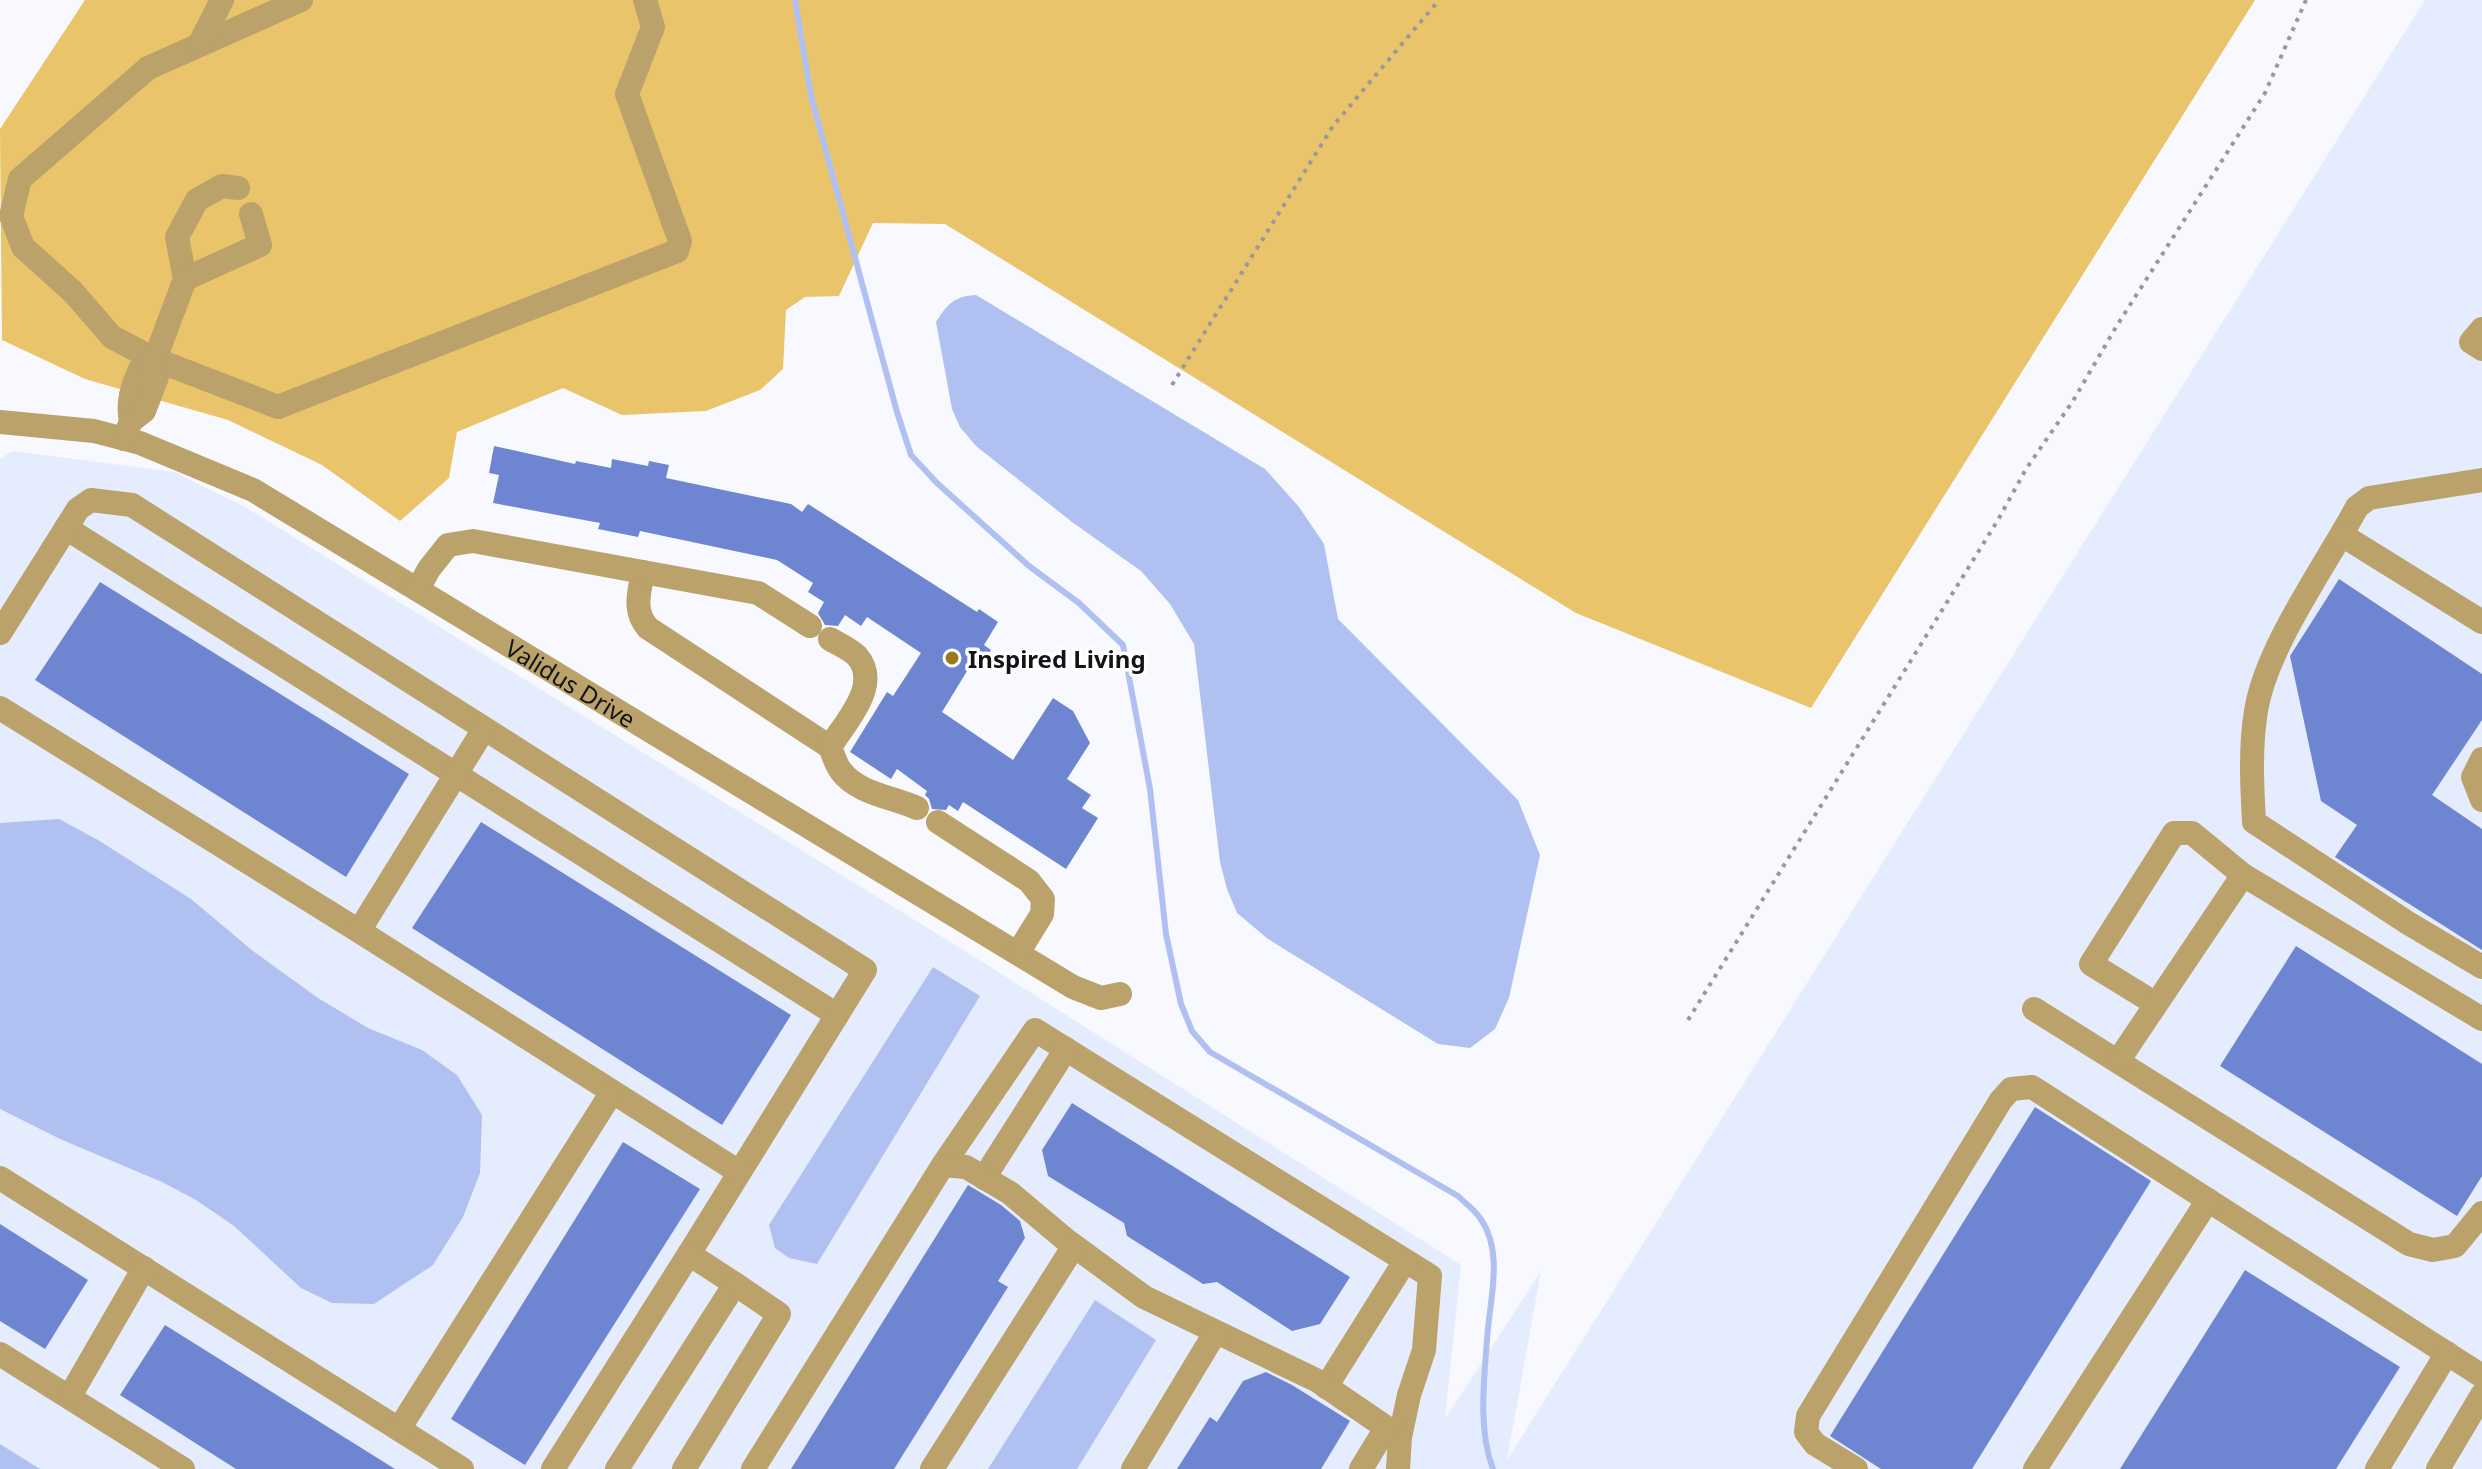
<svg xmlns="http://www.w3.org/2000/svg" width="2482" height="1469" font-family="'Noto Sans',sans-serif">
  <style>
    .built { fill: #e5ecfe }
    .forest { fill: #eac46a }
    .water { fill: #b0c1f1 }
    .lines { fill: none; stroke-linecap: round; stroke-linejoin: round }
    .stream { stroke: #b0c1f1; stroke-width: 6 }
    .building { fill: #6e85d1 }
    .path { stroke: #98999d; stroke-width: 4; stroke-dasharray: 4 6; stroke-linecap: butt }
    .minor { stroke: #bba26a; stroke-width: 24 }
    .poi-dot { fill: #9a7923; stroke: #fff; stroke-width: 3 }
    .labels { text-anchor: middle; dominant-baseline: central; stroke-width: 7; stroke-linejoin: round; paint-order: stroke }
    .poi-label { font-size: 24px; font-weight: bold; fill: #131418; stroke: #fff; text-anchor: start }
    .street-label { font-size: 24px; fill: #131418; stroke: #fff }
  </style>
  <rect width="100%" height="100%" fill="#f8f9fe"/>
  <path class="built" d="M2425,0h57v1469h-2482v-1010l13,-8 161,21 71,35 728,449 488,309 -16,154 96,-148 -34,189z"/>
  <path class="forest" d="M85,0h2170l-444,708 -235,-95 -631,-389 -72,-1 -34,73 -34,1 -19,13 -3,59 -23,21 -54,21 -84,4 -59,-27 -106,44 -8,46 -49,43 -78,-56 -94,-45 -143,-41 -83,-39 -2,-211z"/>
  <g class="water">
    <path d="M976,295l289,174 34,38 25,37 14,75 180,181 22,55 -31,143 -14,31 -25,19 -32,-4 -170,-105 -31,-26 -10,-24 -7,-27 -26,-218 -24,-40 -29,-33 -69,-49 -96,-76 -16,-19 -8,-18 -16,-87c11,-18 19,-26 40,-27z"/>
    <path d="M59,819l39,21 93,59 62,52 65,47 50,30 54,22 35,25 25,40 -2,58 -17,44 -30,48 -59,39 -42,-1 -31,-15 -67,-62 -38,-26 -34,-18 -102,-43 -60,-30v-286z"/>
    <path d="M933,967l47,29 -163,268 -28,-6 -14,-10 -6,-23z"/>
    <path d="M1095,1300l61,40 -79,129h-89z"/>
    <path d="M0,1444l40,25h-40z"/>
  </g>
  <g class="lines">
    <path class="stream" d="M795,0l16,96 86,316 14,43 26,28 92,83 50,37 44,42 27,144 16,145 15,70 11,27 18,21 248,144c7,7 17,14 22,22 25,35 9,83 7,122 -3,41 -9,90 6,129"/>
  </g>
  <g class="building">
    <path d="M494,446l81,18 1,-3 35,7 1,-9 36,7 1,-5 20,4 -3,13 125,26 11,8 6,-8 169,108 2,-3 19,13 -14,23 7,5 -10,18 -9,-5 -30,49 71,48 40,-62 20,13 17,32 -23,36 24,16 -9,13 16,10 -32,51 -103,-67 -5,9 -9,-6 -3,5 -14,-1 -3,-10 -4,-4 2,-4 -30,-22 -6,10 -41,-27 37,-60 6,4 28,-43 -54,-36 -6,9 -16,-11 -7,11 -13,-1 -7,-12 6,-11 -16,-10 5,-9 -36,-23 -137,-29 -2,6 -40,-8 2,-6 -107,-20 6,-28 -10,-2z"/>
    <path d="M2339,579l143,95v46l-50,75 50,34v121l-147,-93 22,-32 -36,-24 -31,-145z"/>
    <path d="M100,582l309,192 -63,103 -311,-197z"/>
    <path d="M481,822l310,193 -69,110 -310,-197z"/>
    <path d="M2296,946l186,118v112l-25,40 -237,-150z"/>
    <path d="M1072,1103l278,174 -30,47 -28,7 -75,-49 -14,2 -76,-48 -3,-13 -76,-47 -6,-26z"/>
    <path d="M2035,1107l116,74 -179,288h-91l-51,-33z"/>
    <path d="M623,1142l77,47 -175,276 -74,-46z"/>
    <path d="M968,1185l33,20 19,16 5,17 -27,43 10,6 -114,182h-103z"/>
    <path d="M0,1224l88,56 -43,69 -45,-28z"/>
    <path d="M2245,1270l155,97 -64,102h-216z"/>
    <path d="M165,1325l230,144h-159l-116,-74z"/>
    <path d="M1266,1372l26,13 58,36 -29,48h-144l33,-52 7,5 26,-41z"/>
  </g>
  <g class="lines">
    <g class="path">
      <path d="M1172,385l161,-259 106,-126"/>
      <path d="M1688,1020l310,-500 28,-51 47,-68 43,-74 149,-234 41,-93"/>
    </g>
    <g class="minor">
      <path d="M301,0l-153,68 -128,111 -9,37 12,31 50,45 39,45 42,22 124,48 399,-156 3,-10 -53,-147 26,-67 -8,-27"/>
      <path d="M199,45l23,-45"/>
      <path d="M185,279l-8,-42 20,-37 25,-14 16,2"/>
      <path d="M2482,329l-11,13 11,7"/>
      <path d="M131,421c-4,-18 1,-34 9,-52l12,-2"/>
      <path id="s1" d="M0,422l94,9 46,12 113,47 820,497 28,11 19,-4"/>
      <path d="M124,439l7,-18 13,-10 13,-34 -5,-10 33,-88 75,-34 -9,-31"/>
      <path d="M2482,480l-113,18 -12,9c-31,58 -91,140 -101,204 -6,36 -4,74 -2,111l154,101 74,44"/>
      <path d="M66,528l771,487"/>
      <path d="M2342,535l140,87"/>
      <path d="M643,572c-4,21 -10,39 5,56l182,119"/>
      <path d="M418,589l11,-20 19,-24 25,-4 285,52 52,33"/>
      <path d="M0,633l78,-124 13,-9 41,5 733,465 -176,284"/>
      <path d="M830,639c8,5 20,10 27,17 25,29 -12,66 -27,91 3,7 6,18 11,24 17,23 52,26 76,37"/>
      <path d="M0,708l359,223 125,-202"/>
      <path d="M2482,759l-9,18 9,23"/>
      <path d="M938,822l91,59 14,18 -1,15 -24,39"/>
      <path d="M359,931l380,241"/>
      <path d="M2156,1004l-65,-40 83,-131h18l51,42"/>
      <path d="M2034,1009l375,235 24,6 22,-4 27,-33"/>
      <path d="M2118,1061l125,-186 239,144"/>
      <path d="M943,1165l92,-135 395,246 -6,74 -15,45 -9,42"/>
      <path d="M0,1178l462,291"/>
      <path d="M984,1178l82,-129"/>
      <path d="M0,1354l183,115"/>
      <path d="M1326,1387l79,-126"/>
      <path d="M70,1396l74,-128"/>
      <path d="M399,1429l213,-337"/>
      <path d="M553,1469l136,-215 46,30 -118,185"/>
      <path d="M684,1469l95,-155 -44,-30"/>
      <path d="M753,1469l190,-304 23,2 44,26 56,47 78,57 174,84 82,56 -2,32"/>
      <path d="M932,1469l142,-223"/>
      <path d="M1133,1469l82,-136"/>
      <path d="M1361,1469l25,-41"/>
      <path d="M1856,1469l-41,-25 -9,-12 2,-16 193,-316 10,-11 21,-2 450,289"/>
      <path d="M2035,1469l173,-269"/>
      <path d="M2377,1469l70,-116"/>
      <path d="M2438,1469l44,-74"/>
    </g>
  </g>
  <circle class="poi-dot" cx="952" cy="658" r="8"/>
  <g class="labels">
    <g class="poi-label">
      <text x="968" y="658">Inspired Living</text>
    </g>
    <g class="street-label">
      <text stroke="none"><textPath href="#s1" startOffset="636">Validus Drive</textPath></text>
    </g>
  </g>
</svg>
